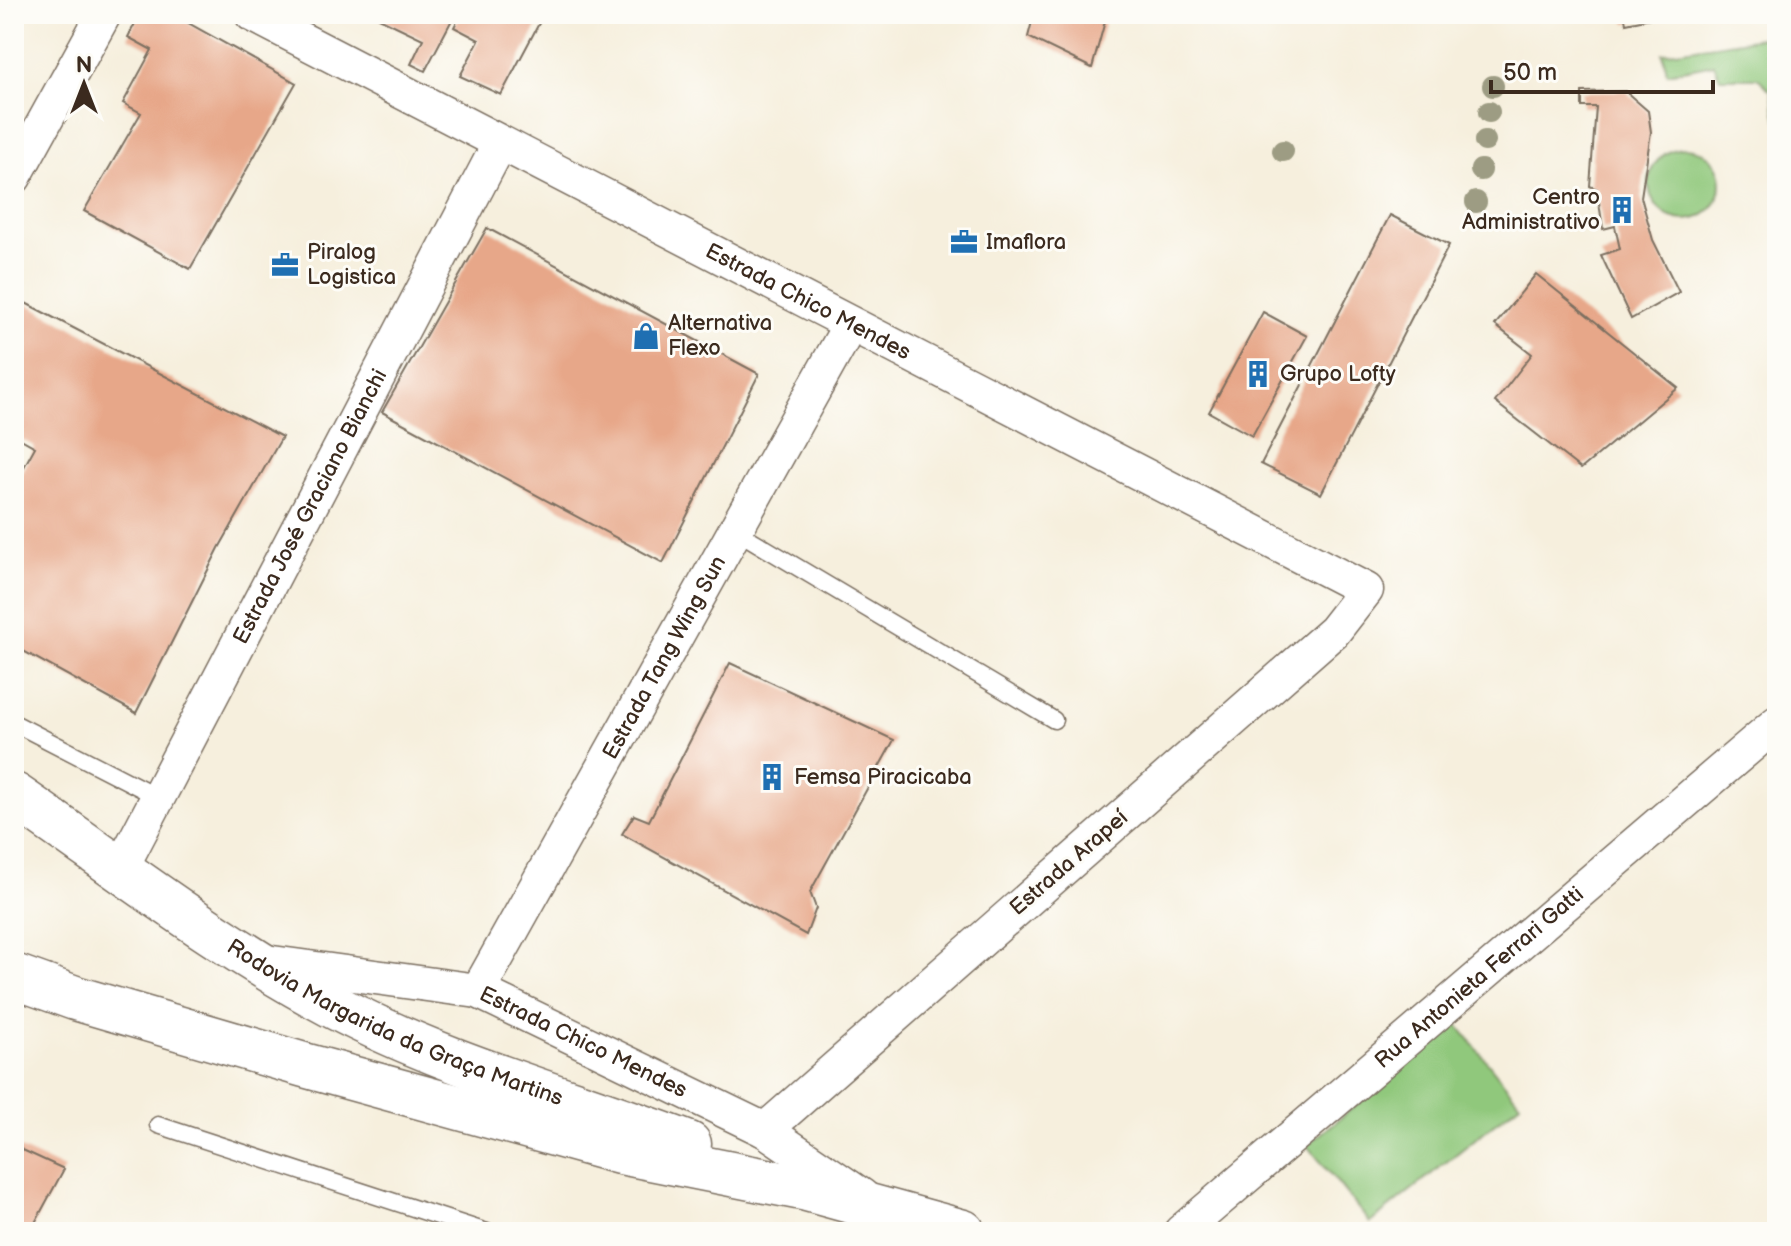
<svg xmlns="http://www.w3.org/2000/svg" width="1791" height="1246" font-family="'Balsamiq Sans',sans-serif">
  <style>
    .green { fill: #90c87b; stroke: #66794c; stroke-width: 2 }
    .building { fill: #e7a789 }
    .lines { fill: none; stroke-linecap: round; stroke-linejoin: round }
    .service-casing { stroke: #7c6f61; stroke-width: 19 }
    .minor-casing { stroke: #7c6f61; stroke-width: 37 }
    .secondary-casing { stroke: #7c6f61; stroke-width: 47 }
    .service { stroke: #fff; stroke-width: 16 }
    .minor { stroke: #fff; stroke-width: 34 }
    .secondary { stroke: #fff; stroke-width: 44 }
    .tree { fill: #9d9c83 }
    .labels { text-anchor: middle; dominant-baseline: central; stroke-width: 6; stroke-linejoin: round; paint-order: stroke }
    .poi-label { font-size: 22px; fill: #3b2a1e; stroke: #fdfcf7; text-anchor: start }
    .street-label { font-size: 22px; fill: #3b2a1e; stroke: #fdfcf7 }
  </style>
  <rect width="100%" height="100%" fill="#fdfcf7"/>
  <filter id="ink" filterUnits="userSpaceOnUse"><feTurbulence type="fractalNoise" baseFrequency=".0125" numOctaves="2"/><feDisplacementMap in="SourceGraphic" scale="16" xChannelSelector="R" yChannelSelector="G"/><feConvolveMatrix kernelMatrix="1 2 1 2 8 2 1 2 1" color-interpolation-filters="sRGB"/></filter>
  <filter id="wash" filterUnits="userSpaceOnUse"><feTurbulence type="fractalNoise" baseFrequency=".006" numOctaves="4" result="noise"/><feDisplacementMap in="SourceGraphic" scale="32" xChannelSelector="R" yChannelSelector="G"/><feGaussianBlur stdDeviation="1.8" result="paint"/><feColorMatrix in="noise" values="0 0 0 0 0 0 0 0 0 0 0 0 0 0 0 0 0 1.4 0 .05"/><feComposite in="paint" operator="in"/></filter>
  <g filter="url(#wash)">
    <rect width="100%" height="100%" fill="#f6efdd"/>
    <g class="green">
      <path d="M1773,36l4,1v84l-6,-30 -13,-13h-38l-6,-14 -47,9 -4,-20z"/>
      <circle cx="1685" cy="184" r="36"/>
      <path d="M1457,1024l63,79 -150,120 -63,-78z"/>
    </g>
    <g id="blocks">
      <g class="building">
        <path d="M140,14h32l124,69 -106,186 -106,-58 57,-98 -18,-10 29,-53 -24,-13z"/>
        <path d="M381,14h74l-30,57 -14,-7 12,-25 -44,-21z"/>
        <path d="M461,14h83l-43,81 -41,-19 19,-36 -25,-13z"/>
        <path d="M1034,14h73l-15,54 -64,-31z"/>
        <path d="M1624,14h41v1l-39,8z"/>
        <path d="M1625,91l23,20 3,21 -10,65 12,43 26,52 -48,27 -30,-64 19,-6 -5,-23 -12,3 -6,-40 -7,-3 6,-79h-14v-15z"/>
        <path d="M1390,215l59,30 -128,249 -60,-30z"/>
        <path d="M487,228l272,146 -96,189 -281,-151z"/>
        <path d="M1536,274l142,114 -97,81 -86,-67 37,-48 -37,-29z"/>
        <path d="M14,297l268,140 -63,111 -83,165 -122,-67v-161l21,-38 -21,-12z"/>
        <path d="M1263,312l44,24 -55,100 -43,-24z"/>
        <path d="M730,663l164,77 -84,152 6,16 -10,27 -184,-101 12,-19 15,6z"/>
        <path d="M14,1146l50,23 -34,63h-16z"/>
      </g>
    </g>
  </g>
  <g filter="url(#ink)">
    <use href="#blocks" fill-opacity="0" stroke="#7c6f61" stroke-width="2"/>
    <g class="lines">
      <g class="service-casing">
        <g id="service">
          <path d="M735,530l319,190"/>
          <path d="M14,723l144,74"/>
          <path d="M158,1125l329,107"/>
        </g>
      </g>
      <g class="minor-casing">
        <g id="minor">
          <path id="s1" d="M252,14l1114,576 -32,41 -569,499"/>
          <path d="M14,177l90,-163"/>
          <path id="s2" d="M121,868l379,-725"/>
          <path id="s3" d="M265,962l213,29 287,139 97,66"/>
          <path id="s4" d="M478,991l372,-666"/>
          <path id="s5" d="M1181,1232l596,-509"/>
        </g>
      </g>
      <g class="secondary-casing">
        <g id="secondary">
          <path id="s6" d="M14,795c105,72 206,151 319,211 112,59 238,93 356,138"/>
          <path d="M14,976l61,22 229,67 316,87 187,37 156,43"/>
        </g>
      </g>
      <use href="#service" class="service"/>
      <use href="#minor" class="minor"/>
      <use href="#secondary" class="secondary"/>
    </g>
    <g class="tree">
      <circle cx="1493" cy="86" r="11"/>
      <circle cx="1489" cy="112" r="11"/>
      <circle cx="1485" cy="141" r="11"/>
      <circle cx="1283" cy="151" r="11"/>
      <circle cx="1481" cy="170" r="11"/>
      <circle cx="1476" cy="202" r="11"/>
    </g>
  </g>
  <defs>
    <g id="building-bare" transform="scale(2.16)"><path d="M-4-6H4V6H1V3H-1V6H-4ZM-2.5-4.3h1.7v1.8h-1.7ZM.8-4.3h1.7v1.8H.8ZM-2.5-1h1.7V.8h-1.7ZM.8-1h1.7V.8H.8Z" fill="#1f6fb2" stroke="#fdfcf7" stroke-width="2.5" paint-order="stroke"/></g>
    <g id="office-bare" transform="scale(2.16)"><path d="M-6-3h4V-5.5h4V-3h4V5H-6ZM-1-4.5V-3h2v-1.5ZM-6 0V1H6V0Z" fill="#1f6fb2" stroke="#fdfcf7" stroke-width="2.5" paint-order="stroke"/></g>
    <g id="shop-bare" transform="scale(2.16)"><path d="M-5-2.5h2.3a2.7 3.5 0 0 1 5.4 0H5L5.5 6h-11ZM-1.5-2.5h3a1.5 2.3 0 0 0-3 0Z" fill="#1f6fb2" stroke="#fdfcf7" stroke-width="2.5" paint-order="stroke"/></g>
  </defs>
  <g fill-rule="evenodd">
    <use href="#building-bare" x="1622" y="210"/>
    <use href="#office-bare" x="964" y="242"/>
    <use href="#office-bare" x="285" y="265"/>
    <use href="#shop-bare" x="646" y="336"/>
    <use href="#building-bare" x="1258" y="374"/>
    <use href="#building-bare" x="772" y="777"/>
  </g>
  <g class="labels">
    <g class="poi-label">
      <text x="1600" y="197" text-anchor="end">Centro<tspan x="1600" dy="25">Administrativo</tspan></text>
      <text x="986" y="242">Imaflora</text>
      <text x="307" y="252">Piralog<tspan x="307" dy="25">Logistica</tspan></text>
      <text x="668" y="323">Alternativa<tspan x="668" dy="25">Flexo</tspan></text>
      <text x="1280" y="374">Grupo Lofty</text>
      <text x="794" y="777">Femsa Piracicaba</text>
    </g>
    <g class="street-label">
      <text stroke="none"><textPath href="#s1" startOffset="626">Estrada Chico Mendes</textPath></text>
      <text stroke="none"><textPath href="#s2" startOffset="408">Estrada José Graciano Bianchi</textPath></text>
      <text stroke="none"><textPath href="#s4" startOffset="382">Estrada Tang Wing Sun</textPath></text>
      <text transform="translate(1069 863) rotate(-41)">Estrada Arapeí</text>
      <text stroke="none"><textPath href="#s5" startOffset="392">Rua Antonieta Ferrari Gatti</textPath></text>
      <text stroke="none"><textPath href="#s6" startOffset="446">Rodovia Margarida da Graça Martins</textPath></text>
      <text stroke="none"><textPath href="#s3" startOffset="332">Estrada Chico Mendes</textPath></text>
    </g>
  </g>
  <rect width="1791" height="1246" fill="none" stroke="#fdfcf7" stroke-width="48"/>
  <g transform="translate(84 84)" stroke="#fdfcf7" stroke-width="6" paint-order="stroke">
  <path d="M0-6L14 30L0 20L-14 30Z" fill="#3b2a1e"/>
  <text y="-12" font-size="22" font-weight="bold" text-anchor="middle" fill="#3b2a1e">N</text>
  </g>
  <path d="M1491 80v12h222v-12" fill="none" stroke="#3b2a1e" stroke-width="4"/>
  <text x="1503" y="80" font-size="24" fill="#3b2a1e" stroke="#fdfcf7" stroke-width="6" paint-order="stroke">50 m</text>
</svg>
